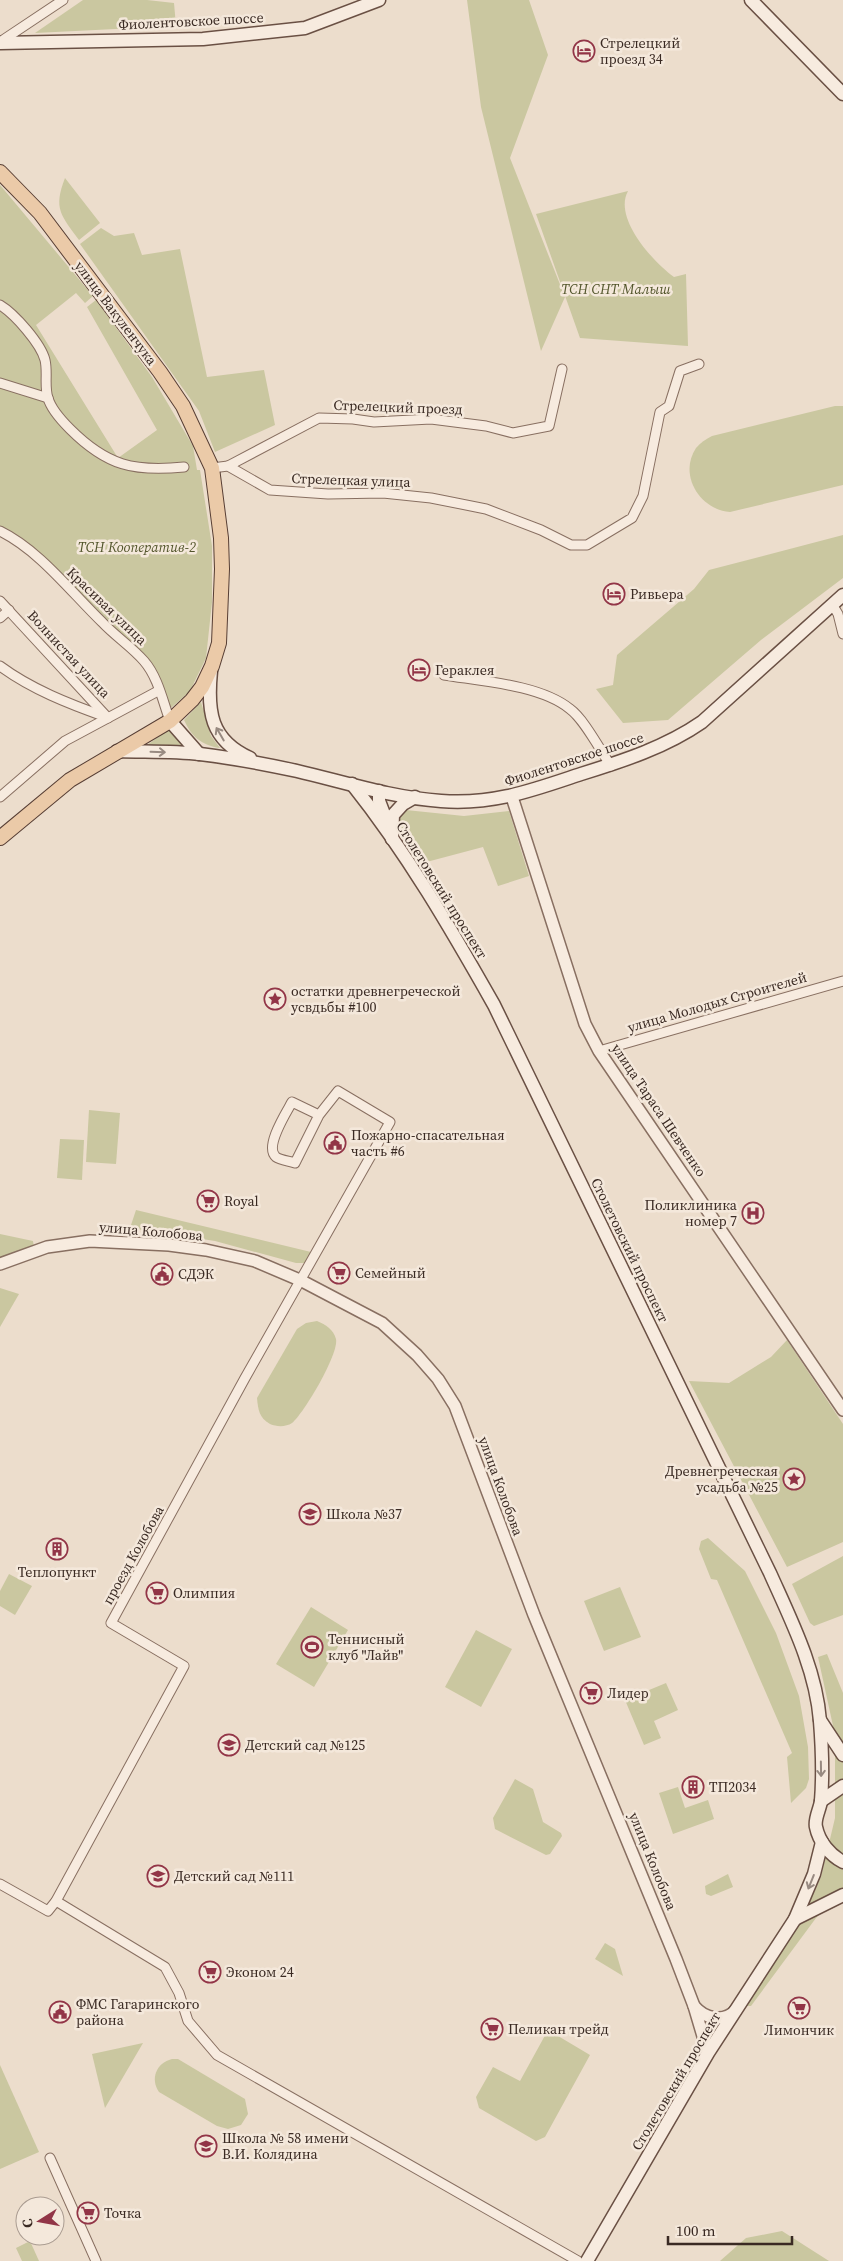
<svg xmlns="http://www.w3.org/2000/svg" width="843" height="2261" font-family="'Source Serif 4',serif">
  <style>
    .green { fill: #cac7a0 }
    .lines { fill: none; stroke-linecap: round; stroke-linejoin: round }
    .minor-casing { stroke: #886f61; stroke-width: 11 }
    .tertiary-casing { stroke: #886f61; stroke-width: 14 }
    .secondary-casing { stroke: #6a5044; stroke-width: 15 }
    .primary-casing { stroke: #573e34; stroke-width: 16 }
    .minor { stroke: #f7ebdf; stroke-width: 9 }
    .tertiary { stroke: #f7ebdf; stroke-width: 11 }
    .secondary { stroke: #f7ebdf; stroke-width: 12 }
    .primary { stroke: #ebcaa8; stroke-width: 14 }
    .oneway { stroke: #988a81 }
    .labels { text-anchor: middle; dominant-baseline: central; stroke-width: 5; stroke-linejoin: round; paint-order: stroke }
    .street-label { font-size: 14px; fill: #3a2a23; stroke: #f4e8db }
    .poi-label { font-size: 14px; fill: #3a2a23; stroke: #f4e8db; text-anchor: start }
    .park-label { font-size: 14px; font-style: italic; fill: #52552b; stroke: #f4e8db }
  </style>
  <rect width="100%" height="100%" fill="#ecddcc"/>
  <g class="green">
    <path d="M83,0h64l27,3 2,23 -141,7z"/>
    <path d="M467,0h62l19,55 -38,103 55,139 -24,54 -60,-244z"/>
    <path d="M65,178l35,45 -21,17c-18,-25 -26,-31 -14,-62z"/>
    <path d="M0,185l93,111 -8,7 -9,-10 -40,32 82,133 39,-28 -70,-123 9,-7 56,77 41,69 4,24h3l12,76v56l-6,56 -16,33 -18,16 -4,1 -2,-8 -38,-59 -88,-87 -22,-18 -18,-8z"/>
    <path d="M628,191c-15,27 25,71 46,86l12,-3 2,72 -108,-8 -44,-124z"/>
    <path d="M101,228l13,8 20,-3 8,22 38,-6 27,128 57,-7 11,55 -60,27 -16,-41 -119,-167z"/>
    <path d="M835,406h8v79l-113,27c-30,-2 -52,-37 -34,-64 4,-5 10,-9 16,-12z"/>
    <path d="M843,535v43l-82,62 -93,80 -45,3 -27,-34 17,-4 4,-30 77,-66 15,-19z"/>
    <path d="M201,702l10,34 9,12c-19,-3 -28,-11 -36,-28z"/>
    <path d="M171,728l13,18 -37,-1z"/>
    <path d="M406,810l58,6 45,-5 20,65 -31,10 -15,-39 -64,17 -24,-40z"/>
    <path d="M89,1110l31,3 -4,51 -30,-2z"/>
    <path d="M60,1139l24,1 -2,40 -25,-2z"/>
    <path d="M136,1210l175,42 -4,11h-11l-81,-22 -85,-13z"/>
    <path d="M0,1234l33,7 1,7 -34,11z"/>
    <path d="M0,1288l19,6 -19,33z"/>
    <path d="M317,1321c9,4 16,8 19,18 3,15 -32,74 -44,84 -6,4 -15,4 -22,1 -11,-6 -12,-15 -13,-26l40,-69 9,-6z"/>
    <path d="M787,1340l56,84v118l-56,25 -98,-186 40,2 42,-26z"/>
    <path d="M708,1538l37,33 31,62 23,63 9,51 1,32 -3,9 -15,15 -4,-46 5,-4 -75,-173 -6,-1 -12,-30 2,-8z"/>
    <path d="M843,1556v59l-29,11 -4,-3 -18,-39z"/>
    <path d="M9,1574l23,12 -17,29 -15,-9v-15z"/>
    <path d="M620,1587l21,50 -37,14 -20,-50z"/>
    <path d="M311,1607l37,23 -34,57 -38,-23z"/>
    <path d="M476,1630l36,19 -31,58 -36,-20z"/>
    <path d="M827,1654l16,39v197l-27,28 -65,88h-4l56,-90 18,-39 14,-59v-83l-17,-78z"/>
    <path d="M666,1683l12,27 -24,11 7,17 -17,7 -19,-45z"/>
    <path d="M515,1779l18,10 10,33 18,11 1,3 -12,18 -4,1 -51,-26 -2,-11z"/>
    <path d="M678,1787l7,21 23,-8 6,19 -41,15 -14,-41z"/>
    <path d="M728,1874l5,13 -22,9 -5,-2 -1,-8z"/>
    <path d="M605,1943l10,6 8,27 -28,-17z"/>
    <path d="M548,2030l42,25 -45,82 -9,4 -57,-33 -3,-11 17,-30 27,14z"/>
    <path d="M143,2043l-38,65 -13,-54z"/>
    <path d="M172,2059h6l67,40 3,15 -7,11 -13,4 -11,-3 -58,-34c-9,-13 -3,-29 13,-33z"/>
    <path d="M0,2065l39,87 -39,17z"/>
    <path d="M782,2231l47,30h-109l26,-23z"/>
    <path d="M30,2241l9,20h-17l-6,-13z"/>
  </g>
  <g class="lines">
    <g class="minor-casing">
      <g id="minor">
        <path d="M0,42l63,-42"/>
        <path d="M0,305c15,9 41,39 45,55 3,12 -1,27 3,38 3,11 15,24 22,31 37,37 64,43 114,38"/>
        <path d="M0,383l48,15"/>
        <path d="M228,466l91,-48 34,1 21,3 57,-3 55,7 27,7 36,-7 13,-57"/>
        <path d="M212,468l16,-2 42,24 58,4 55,-1 48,5 55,11 55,21 30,15h16l45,-27 11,-22 17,-84 9,-6 11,-35 19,-7"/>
        <path d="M0,531c39,19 71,61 102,91 13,14 30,25 42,39 14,16 19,41 26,60"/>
        <path d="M0,601l108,117"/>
        <path d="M832,604l6,10 5,20"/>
        <path d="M0,618l9,-8"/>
        <path d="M0,666c31,23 69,38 106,51"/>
        <path d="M444,675c37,6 97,10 126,34 14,10 30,41 41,57"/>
        <path d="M0,797l65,-56 93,-50"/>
        <path d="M599,1051l244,-70"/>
        <path d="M0,1884l48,27 8,-10 128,-235 -73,-43 134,-245 145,-256 -52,-31 -19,24 -27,-13c-6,11 -28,45 -16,55 4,3 13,4 19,6l24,-48"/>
        <path d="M56,1901l109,66 14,26 9,28 29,34 361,206"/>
        <path d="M50,2158l46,103"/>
      </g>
    </g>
    <g class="tertiary-casing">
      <g id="tertiary">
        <path d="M512,797l73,227 14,27 244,359"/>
        <path d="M0,1264l47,-17 43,-6 79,4 37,5 49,11 47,20 80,42 35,32 21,24 17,27 79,209 142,344 18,47 14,47"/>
        <path d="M694,2006c11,13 30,17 42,4"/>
      </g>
    </g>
    <g class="secondary-casing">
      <g id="secondary">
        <path d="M751,0l92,94"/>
        <path d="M0,43l203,-4 102,-11 74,-28"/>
        <path d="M211,671c-4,40 -1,69 39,87"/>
        <path d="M170,721l29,33"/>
        <path d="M117,751c27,1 56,0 83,3 33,4 65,10 97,17 47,11 96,27 144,30 53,4 92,-11 140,-27 42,-13 85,-27 121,-52l141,-127"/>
        <path d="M352,784c55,69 99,145 142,221l276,568c21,47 46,96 50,148 2,25 3,55 1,80 -1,8 -7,18 -5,26 3,15 14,28 27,35"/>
        <path d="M379,791v10l8,21"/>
        <path d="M392,839l1,-24 10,-11 12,-7"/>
        <path d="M820,1720l23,35"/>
        <path d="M821,1801l22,-15"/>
        <path d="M795,1919l48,-24"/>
        <path d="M587,2261l121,-208 87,-134 19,-45 8,-32"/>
      </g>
    </g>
    <g class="primary-casing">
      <path id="primary" d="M0,172l40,41 120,159 23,34 29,62 9,70 1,31 -3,74 -7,23 -10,21 -10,13 -22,21 -100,59 -70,58"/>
    </g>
    <use href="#minor" class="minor"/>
    <use href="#tertiary" class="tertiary"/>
    <use href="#secondary" class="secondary"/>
    <use href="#primary" class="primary"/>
  </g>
  <defs><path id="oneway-shaft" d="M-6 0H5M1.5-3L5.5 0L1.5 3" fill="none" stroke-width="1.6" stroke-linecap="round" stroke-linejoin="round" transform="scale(1.25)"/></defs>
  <g class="oneway">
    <use href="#oneway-shaft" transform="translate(220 734) rotate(-120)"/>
    <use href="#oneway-shaft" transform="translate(158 752) rotate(2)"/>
    <use href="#oneway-shaft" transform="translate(821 1769) rotate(89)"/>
    <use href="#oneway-shaft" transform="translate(811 1882) rotate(112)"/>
  </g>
  <defs>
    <g id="hotel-ring" transform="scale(1.125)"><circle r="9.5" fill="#f4e8db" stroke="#923547" stroke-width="1.5"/><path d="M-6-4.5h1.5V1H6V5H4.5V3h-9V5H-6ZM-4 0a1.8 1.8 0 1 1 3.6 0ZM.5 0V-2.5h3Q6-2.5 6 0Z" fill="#923547"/></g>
    <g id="sight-ring" transform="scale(1.125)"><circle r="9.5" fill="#f4e8db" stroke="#923547" stroke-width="1.5"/><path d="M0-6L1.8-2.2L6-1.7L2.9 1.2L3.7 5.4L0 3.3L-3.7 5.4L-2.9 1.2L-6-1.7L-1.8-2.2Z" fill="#923547"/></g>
    <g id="civic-ring" transform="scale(1.125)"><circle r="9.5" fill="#f4e8db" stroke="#923547" stroke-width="1.5"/><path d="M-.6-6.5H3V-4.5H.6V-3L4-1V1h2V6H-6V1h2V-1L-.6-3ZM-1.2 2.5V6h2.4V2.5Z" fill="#923547"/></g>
    <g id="supermarket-ring" transform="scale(1.125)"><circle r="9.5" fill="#f4e8db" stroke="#923547" stroke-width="1.5"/><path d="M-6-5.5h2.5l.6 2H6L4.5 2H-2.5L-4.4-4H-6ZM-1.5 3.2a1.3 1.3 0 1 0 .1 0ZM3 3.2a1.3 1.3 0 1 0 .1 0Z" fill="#923547"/></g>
    <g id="hospital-ring" transform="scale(1.125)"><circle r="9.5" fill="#f4e8db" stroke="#923547" stroke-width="1.5"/><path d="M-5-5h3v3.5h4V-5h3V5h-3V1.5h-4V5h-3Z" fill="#923547"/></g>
    <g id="school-ring" transform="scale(1.125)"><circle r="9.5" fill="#f4e8db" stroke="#923547" stroke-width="1.5"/><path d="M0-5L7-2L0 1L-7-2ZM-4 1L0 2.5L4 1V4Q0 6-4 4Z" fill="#923547"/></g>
    <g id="building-ring" transform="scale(1.125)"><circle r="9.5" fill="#f4e8db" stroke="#923547" stroke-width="1.5"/><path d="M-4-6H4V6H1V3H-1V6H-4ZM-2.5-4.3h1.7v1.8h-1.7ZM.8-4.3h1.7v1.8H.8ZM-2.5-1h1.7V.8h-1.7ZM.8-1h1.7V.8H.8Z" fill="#923547"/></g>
    <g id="stadium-ring" transform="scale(1.125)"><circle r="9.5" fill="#f4e8db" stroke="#923547" stroke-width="1.5"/><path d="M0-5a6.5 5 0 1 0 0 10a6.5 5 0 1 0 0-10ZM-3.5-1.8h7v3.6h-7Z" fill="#923547"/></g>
  </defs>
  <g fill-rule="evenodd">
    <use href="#hotel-ring" x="584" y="51"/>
    <use href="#hotel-ring" x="614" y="594"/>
    <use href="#hotel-ring" x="419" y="670"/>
    <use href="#sight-ring" x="275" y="999"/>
    <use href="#civic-ring" x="335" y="1143"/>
    <use href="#supermarket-ring" x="208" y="1201"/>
    <use href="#hospital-ring" x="753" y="1213"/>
    <use href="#supermarket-ring" x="339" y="1273"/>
    <use href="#civic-ring" x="162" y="1274"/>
    <use href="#sight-ring" x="794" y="1479"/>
    <use href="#school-ring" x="310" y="1514"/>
    <use href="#building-ring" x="57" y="1549"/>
    <use href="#supermarket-ring" x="157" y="1593"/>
    <use href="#stadium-ring" x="312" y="1647"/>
    <use href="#supermarket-ring" x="591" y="1693"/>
    <use href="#school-ring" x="229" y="1745"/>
    <use href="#building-ring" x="693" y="1787"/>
    <use href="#school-ring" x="158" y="1876"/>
    <use href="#supermarket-ring" x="210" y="1972"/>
    <use href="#supermarket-ring" x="799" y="2008"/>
    <use href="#civic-ring" x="60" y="2012"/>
    <use href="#supermarket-ring" x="492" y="2029"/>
    <use href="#school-ring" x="206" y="2146"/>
    <use href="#supermarket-ring" x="88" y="2213"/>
  </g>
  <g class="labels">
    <g class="street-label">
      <text transform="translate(191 21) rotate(-3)">Фиолентовское шоссе</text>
      <text transform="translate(116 313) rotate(53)">улица Вакуленчука</text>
      <text transform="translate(398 407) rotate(2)">Стрелецкий проезд</text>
      <text transform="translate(351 480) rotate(2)">Стрелецкая улица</text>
      <text transform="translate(107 606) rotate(44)">Красивая улица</text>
      <text transform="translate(69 654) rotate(47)">Волнистая улица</text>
      <text transform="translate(574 759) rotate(-18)">Фиолентовское шоссе</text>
      <text transform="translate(442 890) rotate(58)">Столетовский проспект</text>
      <text transform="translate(717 1002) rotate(-16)">улица Молодых Строителей</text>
      <text transform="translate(659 1110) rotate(56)">улица Тараса Шевченко</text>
      <text transform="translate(151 1231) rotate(5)">улица Колобова</text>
      <text transform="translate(630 1250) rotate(64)">Столетовский проспект</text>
      <text transform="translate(501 1486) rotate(70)">улица Колобова</text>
      <text transform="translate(133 1555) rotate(-61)">проезд Колобова</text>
      <text transform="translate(653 1861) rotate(68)">улица Колобова</text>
      <text transform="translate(676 2081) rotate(-59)">Столетовский проспект</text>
    </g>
    <g class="poi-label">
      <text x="600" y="43">Стрелецкий<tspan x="600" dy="16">проезд 34</tspan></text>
      <text x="630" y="594">Ривьера</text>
      <text x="435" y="670">Гераклея</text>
      <text x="291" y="991">остатки древнегреческой<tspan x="291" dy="16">усвдьбы #100</tspan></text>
      <text x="351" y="1135">Пожарно-спасательная<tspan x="351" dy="16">часть #6</tspan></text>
      <text x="224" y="1201">Royal</text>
      <text x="737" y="1205" text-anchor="end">Поликлиника<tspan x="737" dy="16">номер 7</tspan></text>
      <text x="355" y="1273">Семейный</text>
      <text x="178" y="1274">СДЭК</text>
      <text x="778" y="1471" text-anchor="end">Древнегреческая<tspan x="778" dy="16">усадьба №25</tspan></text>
      <text x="326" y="1514">Школа №37</text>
      <text x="57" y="1572" text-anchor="middle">Теплопункт</text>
      <text x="173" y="1593">Олимпия</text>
      <text x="328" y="1639">Теннисный<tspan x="328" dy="16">клуб "Лайв"</tspan></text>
      <text x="607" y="1693">Лидер</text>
      <text x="245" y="1745">Детский сад №125</text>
      <text x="709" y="1787">ТП2034</text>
      <text x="174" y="1876">Детский сад №111</text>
      <text x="226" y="1972">Эконом 24</text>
      <text x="76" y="2004">ФМС Гагаринского<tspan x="76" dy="16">района</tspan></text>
      <text x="508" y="2029">Пеликан трейд</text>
      <text x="799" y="2030" text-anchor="middle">Лимончик</text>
      <text x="222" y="2138">Школа № 58 имени<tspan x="222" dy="16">В.И. Колядина</tspan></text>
      <text x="104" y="2213">Точка</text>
    </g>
    <g class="park-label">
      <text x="616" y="289">ТСН СНТ Малыш</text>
      <text x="137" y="547">ТСН Кооператив-2</text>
    </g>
  </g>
  <g transform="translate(40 2221) rotate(259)"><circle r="24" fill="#f4e8db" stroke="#aa9c91"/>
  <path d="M0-4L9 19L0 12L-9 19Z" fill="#923547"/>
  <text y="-8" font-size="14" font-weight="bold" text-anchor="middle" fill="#3a2a23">С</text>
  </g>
  <path d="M668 2236v8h124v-8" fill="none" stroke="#3a2a23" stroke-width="2.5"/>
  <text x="676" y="2236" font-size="15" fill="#3a2a23" stroke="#f4e8db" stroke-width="4" paint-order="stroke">100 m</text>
</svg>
